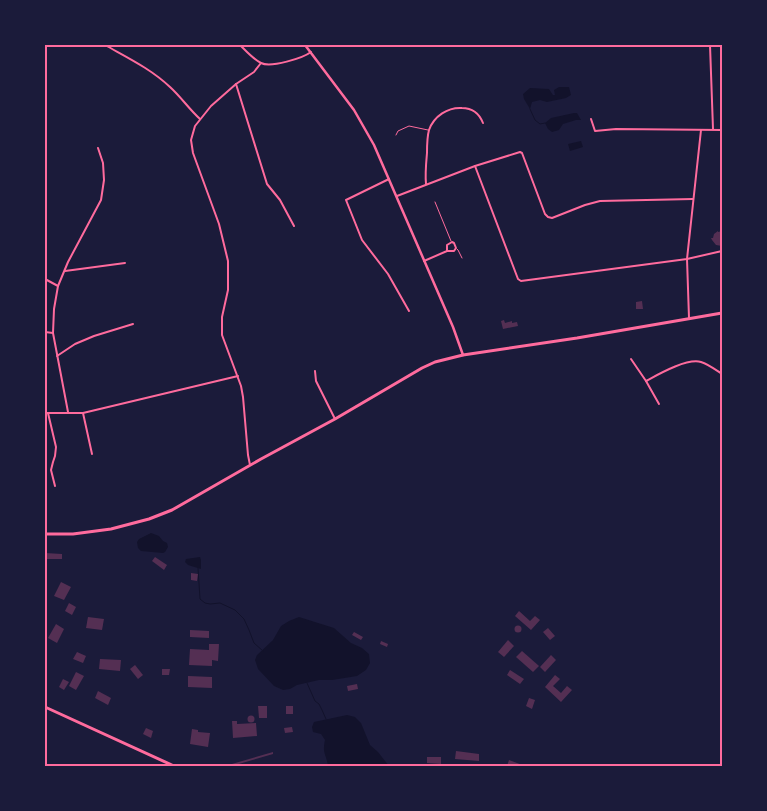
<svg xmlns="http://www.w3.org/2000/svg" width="767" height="811" font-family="'Public Sans',sans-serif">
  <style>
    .water { fill: #12122b }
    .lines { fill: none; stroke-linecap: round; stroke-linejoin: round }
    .stream { stroke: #12122b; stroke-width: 1 }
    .building { fill: #542f53 }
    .service { stroke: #ff6b9d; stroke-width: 1 }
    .minor { stroke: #ff6b9d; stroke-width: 2 }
    .tertiary { stroke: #ff6b9d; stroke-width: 2.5 }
    .secondary { stroke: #ff6b9d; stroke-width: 3 }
    .neatline { fill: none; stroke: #ff6b9d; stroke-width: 2 }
  </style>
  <rect width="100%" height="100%" fill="#1b1b3a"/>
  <g class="water">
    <path d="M559,87h10l2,8 -5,3 -19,4 -7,-2 -8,2 -2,7 -6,-10 -1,-5 7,-6 19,1 4,6h2l-1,-5z"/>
    <path d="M574,113h3l4,7h-5l-13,4 -4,6 -7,2 -4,-3 -3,-6 6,-5z"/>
    <path d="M581,141l2,6 -13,4 -2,-7z"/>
    <path d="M151,533l8,3 4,5 4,2 1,4 -3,5 -2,1 -22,-2 -3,-3 -1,-6 2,-3z"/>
    <path d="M200,557l1,3v9l-13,-4 -3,-3 1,-3z"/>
    <path d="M299,617l35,11 17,15 11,5 7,6 1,9 -4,7 -9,6 -25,4h-13l-22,5 -7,4 -7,1 -9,-4 -16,-17 -3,-9 2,-5 16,-15 8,-14 8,-5z"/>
    <path d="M347,715l8,2 6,6 9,22 8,7 11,14h-61c-2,-13 -6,-12 -3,-26l-4,-6 -8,-2 -1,-5 2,-5z"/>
  </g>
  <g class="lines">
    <g class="stream">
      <path d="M530,109l5,11 5,4 5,-1"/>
      <path d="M198,568l2,31 5,4 5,1 10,-1 15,7 9,9 5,11 5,13 9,8"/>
      <path d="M307,683l8,18 4,3 3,6 4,9"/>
    </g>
  </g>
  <g class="building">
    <path d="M718,231v1l4,-1v15l-6,-1 -4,-5 -1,-2h2l1,-4z"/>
    <path d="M642,301l1,8h-7v-7z"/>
    <path d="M504,320l1,3 7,-2v2l5,-1 1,4 -15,3 -2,-8z"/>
    <path d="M45,553l17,1v5h-17z"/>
    <path d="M155,557l12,8 -3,5 -12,-9z"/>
    <path d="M191,573l7,1 -1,7 -6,-1z"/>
    <path d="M61,582l10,5 -7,13 -10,-4z"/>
    <path d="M69,603l7,4 -4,8 -7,-4z"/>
    <path d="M519,611l11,10 5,-5 5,4 -9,10 -16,-14z"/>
    <path d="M88,617l16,2 -2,11 -16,-2z"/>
    <path d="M56,624l8,5 -7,14 -9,-5z"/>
    <circle cx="518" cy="629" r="3.5"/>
    <path d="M548,628l7,8 -5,4 -7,-8z"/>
    <path d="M190,630l19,1v7l-19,-1z"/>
    <path d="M354,632l9,5 -2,3 -9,-5z"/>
    <path d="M508,640l6,6 -10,11 -6,-5z"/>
    <path d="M381,641l7,3 -1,3 -7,-3z"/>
    <path d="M209,644h10l-1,17 -6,-1v6l-23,-1 1,-16 19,1z"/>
    <path d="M522,651l17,15 -6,6 -17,-15z"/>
    <path d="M77,652l9,4 -3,7 -10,-4z"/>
    <path d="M551,655l5,5 -11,12 -5,-5z"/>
    <path d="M100,659l21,1 -1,11 -21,-2z"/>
    <path d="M135,665l8,10 -5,4 -8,-10z"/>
    <path d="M162,669h8l-1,6h-7z"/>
    <path d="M510,670l14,9 -4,5 -13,-9z"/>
    <path d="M76,672l8,4 -8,14 -7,-4z"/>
    <path d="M555,675l5,4 -7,7 8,7 6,-7 5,4 -11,12 -16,-15z"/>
    <path d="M188,676l24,1v11l-24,-1z"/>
    <path d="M63,679l6,3 -5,8 -5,-3z"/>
    <path d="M357,684l1,5 -10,2 -1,-5z"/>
    <path d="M98,691l13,7 -3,7 -13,-7z"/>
    <path d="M529,698l6,2 -3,9 -6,-3z"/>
    <path d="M258,706h9v12h-8z"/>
    <rect x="286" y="706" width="7" height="8"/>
    <circle cx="251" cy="719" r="3.5"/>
    <path d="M232,721h5v3l19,-1 1,13 -24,2z"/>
    <path d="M292,727l1,5 -8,1 -1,-5z"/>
    <path d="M146,728l7,3 -2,7 -8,-4z"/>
    <path d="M192,729l6,1v2l12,1 -2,14 -18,-3z"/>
    <path d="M456,751l23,3v7l-24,-2z"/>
    <path d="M273,752v2l-41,12h-7z"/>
    <path d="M427,757h14v7l-14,-1z"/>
    <path d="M509,760l16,6h-18z"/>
  </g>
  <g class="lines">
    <g class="service">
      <path d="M396,135l2,-4 11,-5 19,4"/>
      <path d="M435,202l16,39"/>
      <path d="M457,249l1,1 4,8"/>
    </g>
    <g class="minor">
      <path d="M105,45c23,13 46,24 65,42 11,10 19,22 30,32"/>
      <path d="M240,45c6,6 13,14 21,18 10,5 42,-5 50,-11"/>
      <path d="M710,45l3,84"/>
      <path d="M236,84l31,100 13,16 14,26"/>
      <path d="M591,119l4,12 21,-2 106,1"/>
      <path d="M475,166l43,113 3,2 166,-22 35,-8"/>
      <path d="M389,179l-43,21 16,40 26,34 21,37"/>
      <path d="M426,184c-1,-10 0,-20 1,-31 0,-7 0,-16 2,-23 5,-14 19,-23 33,-22 11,0 17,5 21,15"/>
      <path d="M397,196l78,-30 45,-14 2,1 23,61 3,3 4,1 33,-13 15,-4 93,-2"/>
      <path d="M424,261l23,-10h7l2,-3 -2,-5 -2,-1 -5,3v6"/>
      <path d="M65,271l60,-8"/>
      <path d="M45,279l13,7"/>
      <path d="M689,318l-2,-59 14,-129"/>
      <path d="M45,332l8,1"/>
      <path d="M57,356l18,-12 19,-8 39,-12"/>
      <path d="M631,359l15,22 13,23"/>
      <path d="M315,371l1,10 19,38"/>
      <path d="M646,381c13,-7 41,-23 55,-19 7,2 15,8 21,12"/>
      <path d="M68,412l-15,-79 1,-24 4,-23 10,-24 33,-62 3,-20 -1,-17 -5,-15"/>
      <path d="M45,413h38l155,-37"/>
      <path d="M48,413l8,34 -1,9 -2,6 -2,8 4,16"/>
      <path d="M83,413l9,41"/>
      <path d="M250,465l-2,-10 -5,-58 -2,-11 -19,-51v-18l6,-27v-29l-9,-37 -26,-71 -2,-13 4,-14 16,-20 25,-22 18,-12 7,-9"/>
    </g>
    <path class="tertiary" d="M305,45l49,65 20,35 79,182 10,28"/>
    <g class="secondary">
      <path d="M45,534h28l38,-5 38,-10 23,-9 89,-51 74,-40 87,-51 13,-6 28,-7 114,-17 145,-25"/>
      <path d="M45,707l129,59"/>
    </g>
  </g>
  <rect width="767" height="811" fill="none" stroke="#1b1b3a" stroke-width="92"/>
  <rect x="46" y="46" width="675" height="719" class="neatline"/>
</svg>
